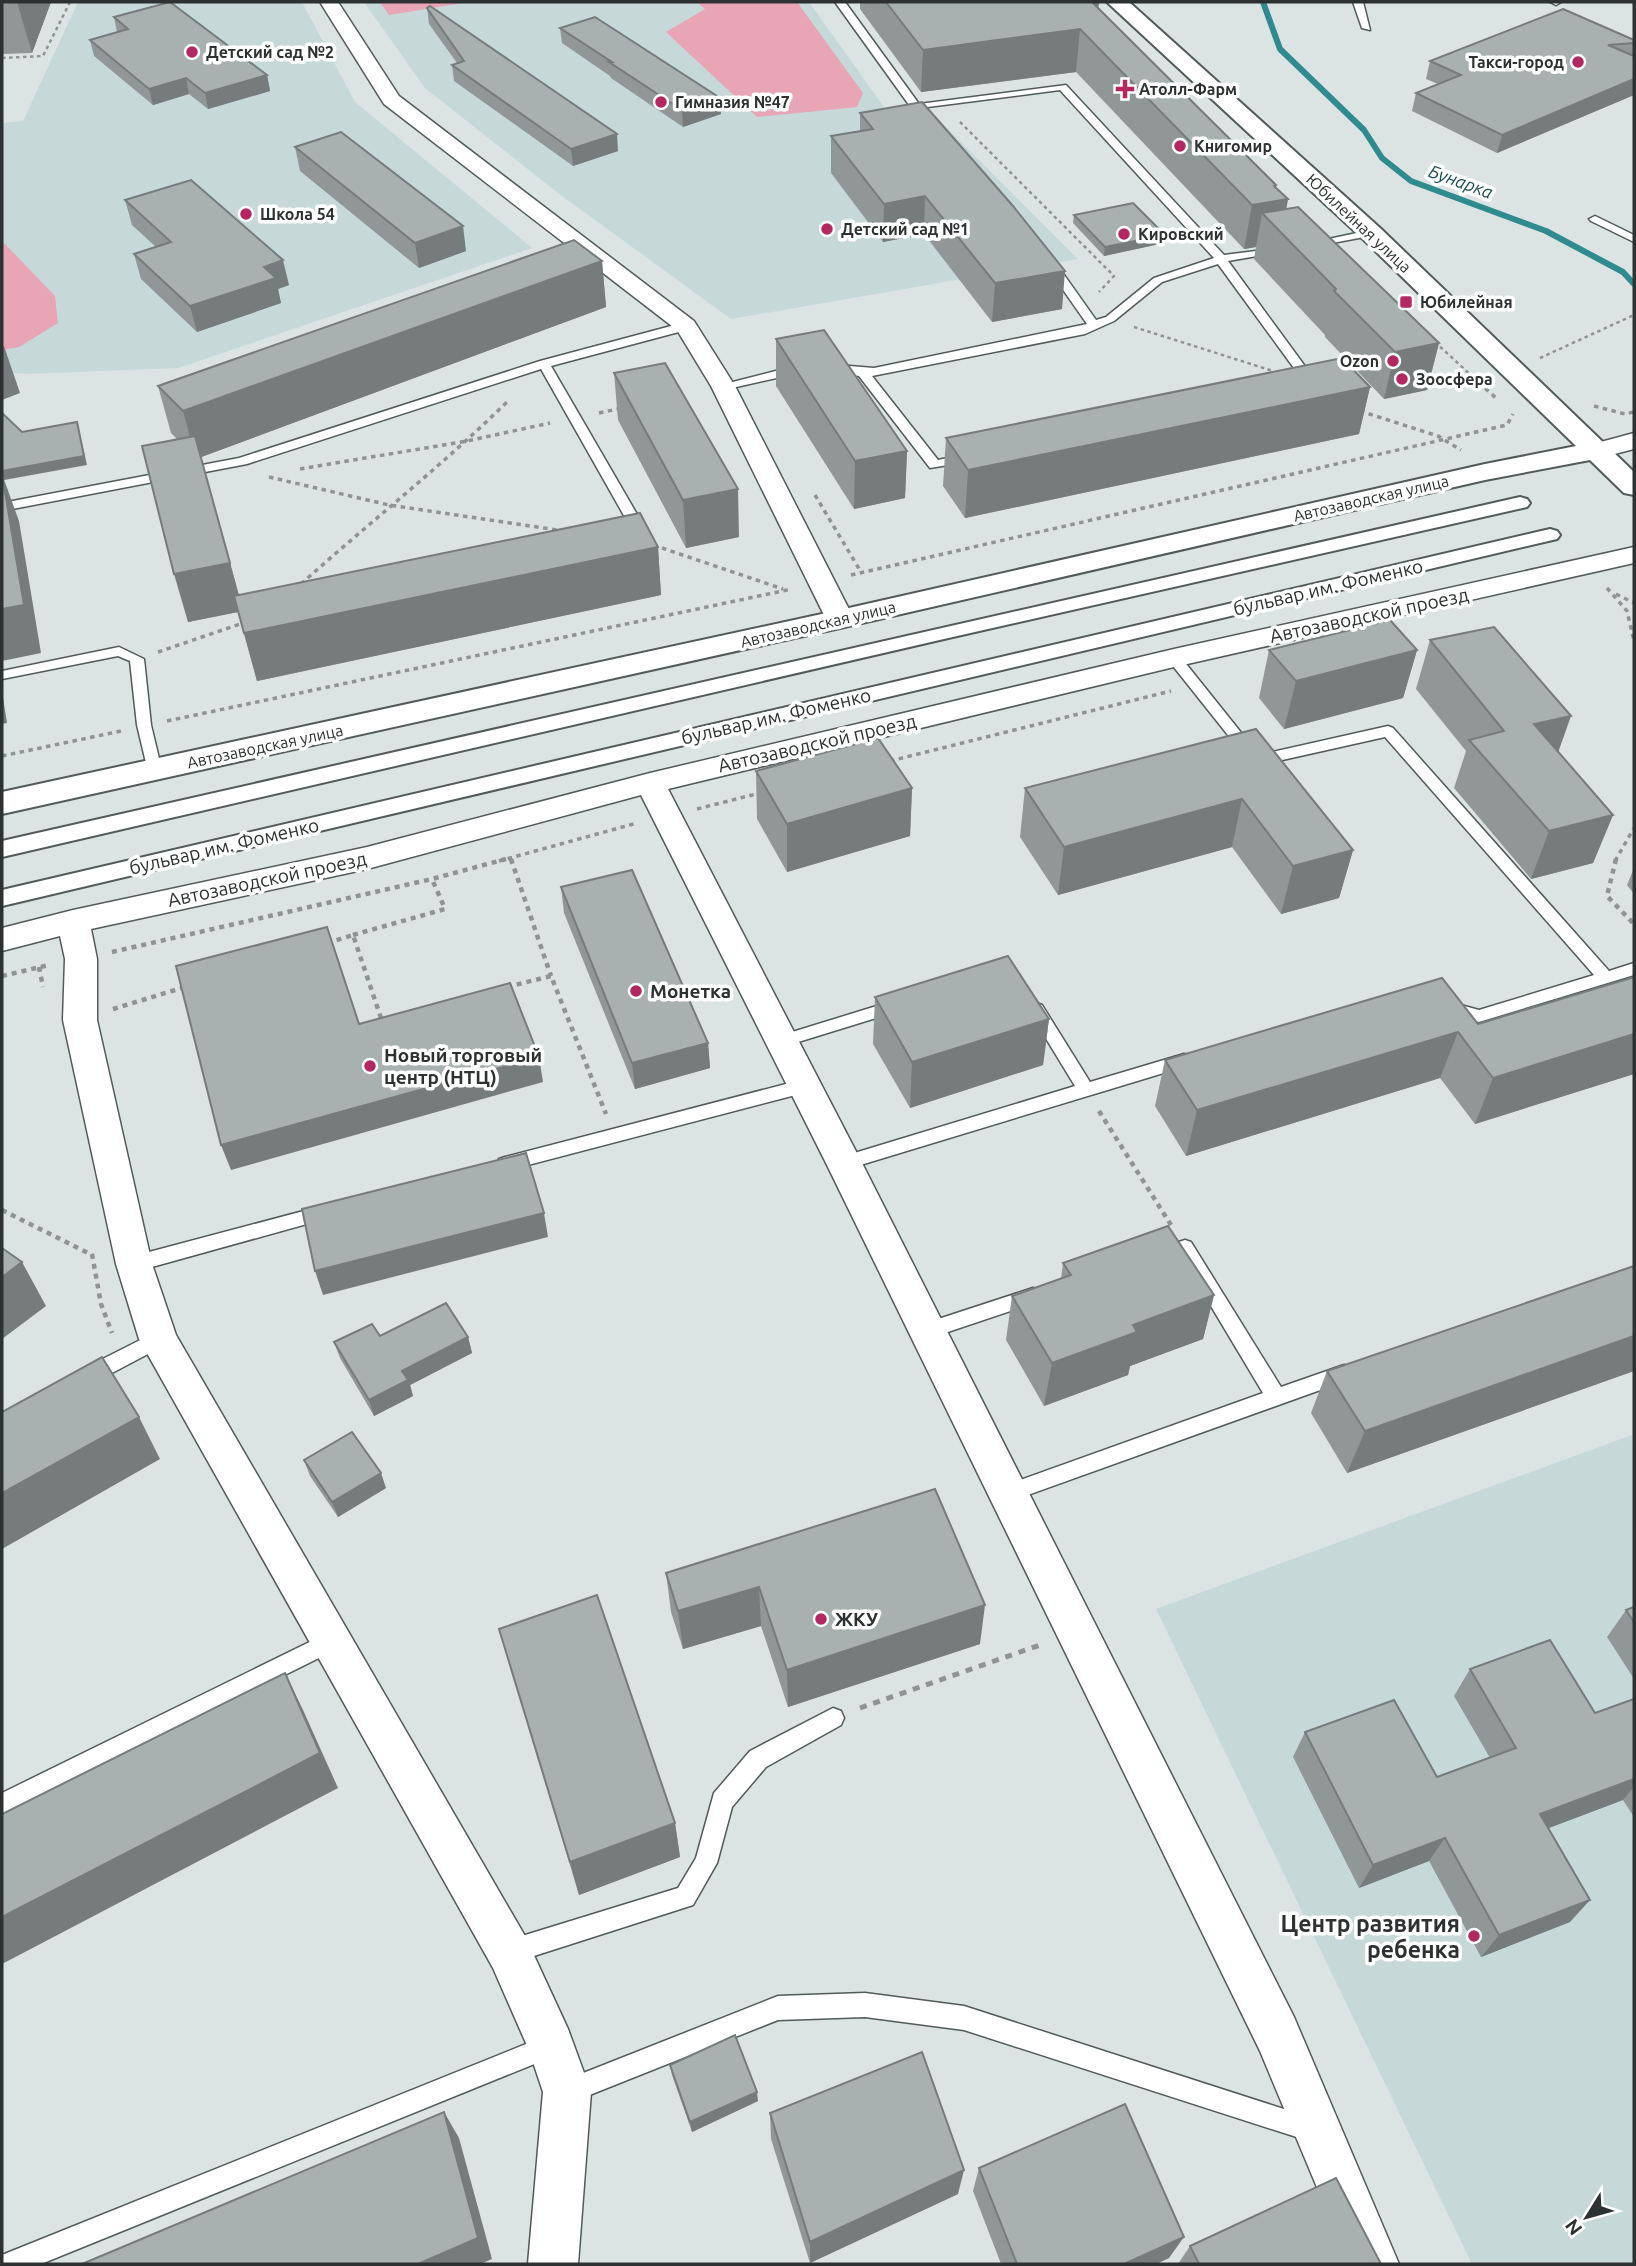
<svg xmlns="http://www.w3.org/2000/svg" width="1636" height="2266" font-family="Ubuntu,sans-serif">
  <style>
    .built { fill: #c7d8d9 }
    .green { fill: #e7a5b6 }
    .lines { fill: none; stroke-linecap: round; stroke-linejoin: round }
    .stream { stroke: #2f8b8e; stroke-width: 6 }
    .service-casing { stroke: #535a5a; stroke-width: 3 }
    .pedestrian-casing { stroke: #535a5a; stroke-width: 4 }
    .minor-casing { stroke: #535a5a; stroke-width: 3 }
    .tertiary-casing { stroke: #535a5a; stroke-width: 4 }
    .path-far3 { stroke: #8e9393; stroke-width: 2.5; stroke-dasharray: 3.5 3.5; stroke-linecap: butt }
    .path-far2 { stroke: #8e9393; stroke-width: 3.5; stroke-dasharray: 4.5 4.5; stroke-linecap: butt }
    .path-far1 { stroke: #8e9393; stroke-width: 4.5; stroke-dasharray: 5 5; stroke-linecap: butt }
    .path { stroke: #8e9393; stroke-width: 5; stroke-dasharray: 7 7; stroke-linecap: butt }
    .service { fill: #fff; fill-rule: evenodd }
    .pedestrian { fill: #fff; fill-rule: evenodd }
    .minor { fill: #fff; fill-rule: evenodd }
    .tertiary { fill: #fff; fill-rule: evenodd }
    .wall { fill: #919797 }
    .shaded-wall { fill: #767b7b }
    .building { fill: #a9b0b0; stroke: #767b7b; stroke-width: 2 }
    .poi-dot { fill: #b42861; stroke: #fff; stroke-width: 2.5 }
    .labels { text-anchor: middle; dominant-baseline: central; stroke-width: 7; stroke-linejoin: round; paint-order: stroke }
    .far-poi-label { font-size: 16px; font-weight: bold; fill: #2e3131; stroke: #fff; text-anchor: start }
    .far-street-label { font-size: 16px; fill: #2e3131; stroke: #fff }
    .far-water-label { font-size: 18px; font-style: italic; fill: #184e4f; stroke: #fff }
    .street-label { font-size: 19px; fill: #2e3131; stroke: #fff }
    .poi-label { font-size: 19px; font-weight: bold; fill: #2e3131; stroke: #fff; text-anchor: start }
    .near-poi-label { font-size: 23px; font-weight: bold; fill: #2e3131; stroke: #fff; text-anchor: end }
  </style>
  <rect width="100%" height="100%" fill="#dbe3e3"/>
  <g class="built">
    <path d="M78,2h224l53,100 177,146 -354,120 -151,6 -25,-2v-249l21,-2z"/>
    <path d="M364,2h445l85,119 40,-6 144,144 -347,60 -173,-126 -133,-105z"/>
    <path d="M1632,1435l2,829h-162l-316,-655z"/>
  </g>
  <g class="green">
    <path d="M380,2h89l-80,13z"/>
    <path d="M697,2h100l66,91 -6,14 -100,10 -91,-85 39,-23z"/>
    <path d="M2,241l53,55 3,27 -39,24 -17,3z"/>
  </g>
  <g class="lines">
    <path class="stream" d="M1263,2l17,47 84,81 18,28 29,23 135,50 77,41 11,12"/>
    <g class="service-casing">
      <g id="service">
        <path d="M835,2h10l74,102 147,-19 158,170 56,-7v4l-52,9 87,119v6h-8l-89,-122 -56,18 -48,39 -29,13 -213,42 66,84 28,-6 6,4 -6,4 -36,6 -71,-92 -34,-6v-6l49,4 213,-44 -42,-60 2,-2h8l41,58 10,-3 48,-39 60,-20 -154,-168 -148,19z"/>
        <path d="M1353,2h10l7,28 -8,-2z"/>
        <path d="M1550,2h11l-5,3z"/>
        <path d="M1595,216l39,19v7l-43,-21 -2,-2z"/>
        <path d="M1371,230l6,3 -2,2 -64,12 -6,-3z"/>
        <path d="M686,322l6,4 -2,3 -139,37 98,169 -2,3h-10l-2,-3 -94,-166 -294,95 -245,47v-8l237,-45 301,-97z"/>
        <path d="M799,365l6,4 -2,3 -80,18 -6,-4z"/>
        <path d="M119,647l25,12 7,66 11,46 -2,4h-10l-2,-4 -11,-46 -7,-64 -12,-5 -116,23v-8z"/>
        <path d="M1174,654l5,1 80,100 129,-29 5,2 216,243 25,-8v12l-155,47 -39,-11 -2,-4 2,-4 6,-2 33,9 115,-35 -209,-238 -129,29 -5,-2 -82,-103v-6z"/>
        <path d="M896,1000l8,6 -2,4 -120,37 -8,-6 2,-4z"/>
        <path d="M1036,1003l6,2 48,77 94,-28 6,1 2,5 -2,5 -346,105 -6,-2 -3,-5 3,-5 237,-72 -47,-77z"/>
        <path d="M805,1079l6,2 3,5 -3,5 -306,80 -6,-2 -3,-5 3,-5 6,-2z"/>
        <path d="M326,1205l6,2 3,5 -3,5 -198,55 -7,-3 -2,-5 2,-5 7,-3z"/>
        <path d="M1185,1240l6,2 90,145 63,-22 7,2 3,6 -3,6 -343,123 -7,-3 -3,-6 3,-6 262,-94 -82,-137 -18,5 -6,-2 -3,-5 3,-5z"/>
        <path d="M1033,1288l7,3 2,5 -2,5 -113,38 -7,-2 -2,-6 2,-6z"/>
        <path d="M158,1331l7,2 2,6 -2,6 -72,38 -7,2 -7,-2 -3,-6 3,-6z"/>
        <path d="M332,1631l7,3 4,7 -4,7 -337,168v-23z"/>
        <path d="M833,1708l8,3 3,7 -3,7 -75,42 -34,40 -15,56 -24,42 -184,59 -8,-4 -4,-8 4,-8 8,-4 169,-52 18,-30 18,-65 36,-42z"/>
        <path d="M865,1993l99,13 348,112 9,3 3,9 -3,9 -9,3 -348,-112 -99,-13 -87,3 -211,84 -9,-3 -3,-9 3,-9 220,-87z"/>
        <path d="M551,2034l8,4 4,8 -4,8 -518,210h-39v-9z"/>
      </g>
    </g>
    <g class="pedestrian-casing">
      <g id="pedestrian">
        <path d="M1520,497l7,2 3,4 -3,4 -583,132 -942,218v-16z"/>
        <path d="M1550,529l7,2 3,4 -3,4 -1555,367v-16z"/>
      </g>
    </g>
    <g class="minor-casing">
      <g id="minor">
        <path d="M320,2h18l61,94 295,225 41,65 119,233 -4,6 -10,3 -10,-3 -4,-6 -115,-233 -34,-56 -293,-226z"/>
        <path d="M1634,433v16l-39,10 -9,-3 -4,-5 4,-5z"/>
        <path d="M1634,547v16l-460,104 -506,122 194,374 432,854 105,247h-50l-89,-213 -434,-888 -185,-368 -274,74 -276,60 6,30v61l55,244 24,71 349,601 43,93 23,63 -13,172h-50l15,-172 -14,-42 -36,-82 -354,-629 -23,-75 -53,-244 2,-61 -5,-23 -58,15v-23l71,-18 294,-63 283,-74 524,-124z"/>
      </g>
    </g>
    <g class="tertiary-casing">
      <path id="tertiary" d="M1107,2h22l251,226 254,244v23l-10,-2 -34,-33 -105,20 -645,148 -838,186v-22l838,-182 645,-146 91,-18 -214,-208z"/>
    </g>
    <g class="path-far3">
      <path d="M2,58l41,-2 27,-54"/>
      <path d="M960,122l154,154 -15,16"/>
      <path d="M1134,327l139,44"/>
      <path d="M1435,342l39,36"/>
      <path d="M1540,358l94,-43"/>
    </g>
    <g class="path-far2">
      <path d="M1472,376l26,24"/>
      <path d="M1594,406l31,8 9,-2"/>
      <path d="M1360,411l78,25 23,14"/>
      <path d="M599,413l23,-5"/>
      <path d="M300,469l167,-28 83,-18"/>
      <path d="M269,477l120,28 175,26"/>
      <path d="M815,495l46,77"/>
      <path d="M662,548l121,41"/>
      <path d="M851,575l656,-150 6,-11"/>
      <path d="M301,584c69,-62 142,-119 208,-184"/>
      <path d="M1607,588l20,23 7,30"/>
      <path d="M1616,594l18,9"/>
      <path d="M158,652l88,-30"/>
      <path d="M167,721l625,-132"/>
      <path d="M2,756l119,-25"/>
      <path d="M890,761l281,-70"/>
      <path d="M697,809l63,-16"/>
      <path d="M510,857l1,4"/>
      <path d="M499,861l138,-38"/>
      <path d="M1615,861l19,-33"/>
    </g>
    <g class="path-far1">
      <path d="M511,859l40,117"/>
      <path d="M1616,859l-9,37 27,28"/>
      <path d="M353,935l92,-26 -13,-30"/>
      <path d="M327,943l26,-8 29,86 2,-1"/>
      <path d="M112,952l320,-73 74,-20"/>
      <path d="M39,967l4,20"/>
      <path d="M2,976l47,-11"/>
      <path d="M507,987l44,-11 55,138"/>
      <path d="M113,1009l72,-22"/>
      <path d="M1099,1111l72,114"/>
      <path d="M2,1210l90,45"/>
      <path d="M92,1254l9,50 11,29"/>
    </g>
    <path class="path" d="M860,1708l180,-63"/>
    <use href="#service" class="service"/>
    <use href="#pedestrian" class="pedestrian"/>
    <use href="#minor" class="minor"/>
    <use href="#tertiary" class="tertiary"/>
  </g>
  <g class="wall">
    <path d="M2,2h49l-19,51 -30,1z"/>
    <path d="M860,2h239l-1,6 190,191 -2,10 153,134 -12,47 -43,9 -59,-62v-2l-71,-76 2,-12 -12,2 -168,-177 -155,20 -61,-83z"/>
    <path d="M427,8l191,143 -45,15 -119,-85 -2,-16 5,-2 -28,-39z"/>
    <path d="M114,17l153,58 3,16 -62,18 -19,-15 -36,11 -59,-49 -4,-16 27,-8z"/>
    <path d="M560,28l161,86 -38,13 -72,-49 -1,-2 -48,-33z"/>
    <path d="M1634,40v55l-137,58 -85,-42 4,-18 22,-9 -12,-5 4,-18z"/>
    <path d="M860,113l202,196 -70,13 -68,-88 -41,8 -52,-69v-37l29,-5z"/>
    <path d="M295,147l171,104 -47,17 -119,-97z"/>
    <path d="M125,200l164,85 -11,4 3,14 -84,29 -56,-53 -7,-25 22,-7 -24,-22z"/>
    <path d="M1074,215l90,28 -60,13 -31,-33z"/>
    <path d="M602,261l4,46 -405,150 38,138 419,-48 3,48 -404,86 -19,-69 -50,10 -11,-183 -6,-6 -13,-47z"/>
    <path d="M776,339l131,112 -2,47 -51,11 -78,-123z"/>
    <path d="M614,373l125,164 -53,11 -68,-128z"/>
    <path d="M1370,387l-11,47 -394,84 -22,-32 3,-48z"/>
    <path d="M1430,640l183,175 -20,48 -62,16 -77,-91 12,-37 -50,-62z"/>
    <path d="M1269,650h148l-14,48 -119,31 -25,-31z"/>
    <path d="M1256,729l97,121 -14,48 -58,16 -49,-67 -174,48 -38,-58 5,-49z"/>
    <path d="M756,771l156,17 -2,48 -123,36 -30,-53z"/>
    <path d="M1634,868v26l-7,-9z"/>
    <path d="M561,887l147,156 2,25 -75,21 -71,-176z"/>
    <path d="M1634,977v97l-159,50 -35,-46 -254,78 -31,-50 10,-46 313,-36z"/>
    <path d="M875,997l174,22 -6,46 -133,43 -37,-64z"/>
    <path d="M1063,1263l151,32 -11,44 -73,27 -2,9 -84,31 -38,-66 6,-44 49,-17z"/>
    <path d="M1634,1266v105l-287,102 -36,-60 16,-42z"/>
    <path d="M380,1336l88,1 4,16 -62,32 3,11 -39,20 -34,-58 -6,-16z"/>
    <path d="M304,1460l82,28 -48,29 -28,-41z"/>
    <path d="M935,1489l45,155 -192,63 -27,-81 -78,23 -12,-37 -5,-39z"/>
    <path d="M1634,1607v72l-27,-42 19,-27z"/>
    <path d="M499,1629l176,194 5,34 -101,38z"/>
    <path d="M1470,1669l125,44 39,-14v118l-11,-17 -74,28 21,94 -89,35 -52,-96 -70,27 -66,-131 12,-25 132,45 53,-19 -36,-62z"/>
    <path d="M670,2065l88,36 -66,31 -20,-57z"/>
    <path d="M770,2113l188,81 -148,69 -39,-124z"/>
    <path d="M979,2168l190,90 -13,6h-155l-28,-73z"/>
    <path d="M1190,2246l191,18h-203z"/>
  </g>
  <g class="shaded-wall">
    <path d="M17,2h34l-19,51z"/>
    <path d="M1083,2h16l-4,31z"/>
    <path d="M1080,29l-4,43 -155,20 2,-42z"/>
    <path d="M267,75l3,16 -62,18 -3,-16z"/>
    <path d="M186,78l3,16 -36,11 -4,-16z"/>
    <path d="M1634,79v16l-137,58 5,-18z"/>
    <path d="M720,98l1,16 -38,13 -1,-17z"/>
    <path d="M617,134l1,17 -45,15 -2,-17z"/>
    <path d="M1276,185l-2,16 14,-2 -6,35 -20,-21 -6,34 -12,2 8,-44 22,-19z"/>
    <path d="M925,196l-1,38 -41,8 1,-38z"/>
    <path d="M463,226l3,25 -47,17 -4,-25z"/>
    <path d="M1165,235l-1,8 -60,13 1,-9z"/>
    <path d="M283,260l6,25 -11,4 3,14 -84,29 -7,-26 74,-39z"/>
    <path d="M602,261l4,46 -410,152 -13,-48z"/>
    <path d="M1065,271l-3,38 -70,13 3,-39z"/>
    <path d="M1439,343l-12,47 -43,9 11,-47z"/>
    <path d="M4,346l16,47 -18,7v-53z"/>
    <path d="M1370,387l-11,47 -394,84 3,-48z"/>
    <path d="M77,422l10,43 -83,15 -2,-9z"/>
    <path d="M907,451l-2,47 -51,11 1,-48z"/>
    <path d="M2,474l17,47 22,132 -39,8z"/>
    <path d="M738,489l1,48 -53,11 -3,-48z"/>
    <path d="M658,547l3,48 -404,86 -13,-48z"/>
    <path d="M230,563l13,48 -55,11 -14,-48z"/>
    <path d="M1417,650l-14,48 -119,31 12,-48z"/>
    <path d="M2,691l5,32 -5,1z"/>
    <path d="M1571,716l-17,48 -20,-40z"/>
    <path d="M912,788l-2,48 -123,36v-48z"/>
    <path d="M1242,799l-10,48 -174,48 6,-48z"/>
    <path d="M1613,815l-20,48 -62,16 18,-48z"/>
    <path d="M1353,850l-14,48 -58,16 12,-48z"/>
    <path d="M1049,1019l-6,46 -133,43 2,-46z"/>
    <path d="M1458,1032l-18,46 -254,78 11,-46z"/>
    <path d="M1634,1034v40l-159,50 18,-46z"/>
    <path d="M708,1043l2,25 -75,21 -3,-26z"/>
    <path d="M539,1057l4,25 -312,88 -10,-25z"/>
    <path d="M544,1213l4,24 -225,58 -8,-24z"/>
    <path d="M22,1262l24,44 -44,33v-62z"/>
    <path d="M1214,1295l-11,44 -73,27 -2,9 -84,31 8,-43 81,-38z"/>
    <path d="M1634,1336v35l-287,102 18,-42z"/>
    <path d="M468,1337l4,16 -62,32 3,11 -39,20 -5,-16 33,-29z"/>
    <path d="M139,1417l21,42 -158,90v-56z"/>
    <path d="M381,1473l5,15 -48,29 -6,-15z"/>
    <path d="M759,1587l2,39 -78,23 -5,-38z"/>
    <path d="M985,1605l-5,39 -192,63 -1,-37z"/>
    <path d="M285,1673l18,37 35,78 -336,176v-47z"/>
    <path d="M1634,1779v8l-11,13 -101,38 18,-24z"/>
    <path d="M675,1823l5,34 -101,38 -9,-33z"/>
    <path d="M1445,1838l-16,23 -70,27 14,-23z"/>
    <path d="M1590,1900l-20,22 -89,35 18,-22z"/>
    <path d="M757,2092l1,9 -66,31 -2,-10z"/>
    <path d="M444,2112l15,26 33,121 -12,5h-62z"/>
    <path d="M964,2170l-6,24 -148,69v-21z"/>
    <path d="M1184,2237l-15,21 -13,6h-32z"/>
  </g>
  <g class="building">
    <path d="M170,2l97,73 -62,18 -19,-15 -37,11 -59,-49 38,-11 -14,-12z"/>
    <path d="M886,2h206l184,183 -2,1 14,13 -36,6 -172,-176 -157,21z"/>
    <path d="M430,6l187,128 -46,15 -119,-84 12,-4 -37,-53z"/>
    <path d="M1563,9l71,31v3l-26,2 26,11v23l-132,56 -86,-42 45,-18 -31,-14z"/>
    <path d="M595,17l125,81 -38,12 -73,-48h3l-52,-34z"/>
    <path d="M922,102l91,104 52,65 -70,12 -70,-87 -41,8 -53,-68 42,-7 -13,-16z"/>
    <path d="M341,132l122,94 -48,17 -120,-96z"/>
    <path d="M191,180l92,80 -19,7 12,11 -86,28 -56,-52 37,-12 -46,-42z"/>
    <path d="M1133,203l32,32 -60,12 -31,-32z"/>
    <path d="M1298,207l141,136 -44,9 -61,-61 2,-2 -74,-76z"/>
    <path d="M574,240l28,21 -419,150 -25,-25z"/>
    <path d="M824,330l83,121 -52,10 -79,-122z"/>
    <path d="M1342,358l28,29 -402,83 -22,-32z"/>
    <path d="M665,363l73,126 -55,11 -69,-127z"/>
    <path d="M2,413l20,19 55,-10 7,34 -82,15z"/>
    <path d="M195,436l35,127 -56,11 -32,-128z"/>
    <path d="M2,474l22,131 -22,4z"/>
    <path d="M640,513l18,34 -414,86 -10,-37z"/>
    <path d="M1390,620l27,30 -121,31 -27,-31z"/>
    <path d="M1494,627l77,89 -37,8 79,91 -64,16 -80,-91 35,-9 -74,-91z"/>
    <path d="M1256,729l97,121 -60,16 -51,-67 -178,48 -39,-59z"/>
    <path d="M878,738l34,50 -125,36 -31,-53z"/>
    <path d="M632,870l76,173 -76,20 -71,-176z"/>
    <path d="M327,927l32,97 151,-41 29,74 -318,88 -45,-179z"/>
    <path d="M1008,956l41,63 -137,43 -37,-65z"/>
    <path d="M1634,977v57l-141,44 -35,-46 -261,78 -32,-50 277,-82 36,46z"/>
    <path d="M526,1153l18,60 -229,58 -13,-62z"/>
    <path d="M1168,1226l46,69 -81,30 4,7 -85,31 -40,-67 59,-21 -8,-12z"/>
    <path d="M2,1248l20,14 -20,15z"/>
    <path d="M1634,1266v70l-269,95 -38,-60z"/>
    <path d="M446,1303l22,34 -66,34 6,9 -39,20 -35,-58 38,-18 8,12z"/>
    <path d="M102,1357l37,60 -137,76v-81z"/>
    <path d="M352,1432l29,41 -49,29 -28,-42z"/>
    <path d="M935,1489l50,116 -198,65 -28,-83 -81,24 -12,-38z"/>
    <path d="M597,1595l78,228 -105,39 -71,-233z"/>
    <path d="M1634,1607v15l-8,-12z"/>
    <path d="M1550,1640l45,73 39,-14v80l-94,35 50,86 -91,35 -54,-97 -72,27 -68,-133 89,-32 43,77 79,-29 -46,-79z"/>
    <path d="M285,1673l35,80 -318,164v-103z"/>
    <path d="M735,2035l22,57 -67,30 -20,-57z"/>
    <path d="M922,2052l42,118 -154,72 -40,-129z"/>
    <path d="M1125,2104l59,133 -60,27h-107l-38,-96z"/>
    <path d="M444,2112l34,126 -60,26h-336z"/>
    <path d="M1336,2178l45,86h-182l-9,-18z"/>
  </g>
  <g class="poi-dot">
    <circle cx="192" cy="52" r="7"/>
    <circle cx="1578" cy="62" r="7"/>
    <path d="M1121.5 78.5h7v7h7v7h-7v7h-7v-7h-7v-7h7z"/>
    <circle cx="661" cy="102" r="7"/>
    <circle cx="1180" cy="146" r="7"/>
    <circle cx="246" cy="214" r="7"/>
    <circle cx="827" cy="229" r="7"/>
    <circle cx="1124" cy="234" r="7"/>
    <rect x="1399" y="295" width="14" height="14" rx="3.5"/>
    <circle cx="1393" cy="361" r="7"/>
    <circle cx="1402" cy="379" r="7"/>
    <circle cx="636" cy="991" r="7"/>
    <circle cx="370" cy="1066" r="7"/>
    <circle cx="821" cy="1619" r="7"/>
    <circle cx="1474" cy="1936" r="7"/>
  </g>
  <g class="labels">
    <g class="far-poi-label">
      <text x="206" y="52">Детский сад №2</text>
      <text x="1564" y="62" text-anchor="end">Такси-город</text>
      <text x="1139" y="89">Атолл-Фарм</text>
      <text x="675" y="102">Гимназия №47</text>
      <text x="1194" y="146">Книгомир</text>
      <text x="260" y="214">Школа 54</text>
      <text x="841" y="229">Детский сад №1</text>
      <text x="1138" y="234">Кировский</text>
      <text x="1420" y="302">Юбилейная</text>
      <text x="1379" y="361" text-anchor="end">Ozon</text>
      <text x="1416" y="379">Зоосфера</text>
    </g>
    <g class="far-street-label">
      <text transform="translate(1359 223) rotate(43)">Юбилейная улица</text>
      <text transform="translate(1371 498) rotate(-13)">Автозаводская улица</text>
      <text transform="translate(818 624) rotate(-13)">Автозаводская улица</text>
      <text transform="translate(265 746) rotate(-12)">Автозаводская улица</text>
    </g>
    <g class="far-water-label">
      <text transform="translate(1461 181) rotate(20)">Бунарка</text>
    </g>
    <g class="street-label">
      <text transform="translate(1328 587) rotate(-13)">бульвар им. Фоменко</text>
      <text transform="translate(1369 615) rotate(-12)">Автозаводской проезд</text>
      <text transform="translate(776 716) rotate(-13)">бульвар им. Фоменко</text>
      <text transform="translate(817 743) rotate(-13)">Автозаводской проезд</text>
      <text transform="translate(224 846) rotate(-13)">бульвар им. Фоменко</text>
      <text transform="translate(267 879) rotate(-12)">Автозаводской проезд</text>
    </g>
    <g class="poi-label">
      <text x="650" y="991">Монетка</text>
      <text x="384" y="1055">Новый торговый<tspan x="384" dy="22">центр (НТЦ)</tspan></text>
      <text x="835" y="1619">ЖКУ</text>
    </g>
    <g class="near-poi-label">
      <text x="1460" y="1923">Центр развития<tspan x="1460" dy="26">ребенка</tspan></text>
    </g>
  </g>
  <rect width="1636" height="2266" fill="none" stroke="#2e3131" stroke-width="7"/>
  <g transform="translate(1587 2217) rotate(233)" stroke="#ffffff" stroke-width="5" paint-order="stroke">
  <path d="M0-5L12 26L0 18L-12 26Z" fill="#2e3131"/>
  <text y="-10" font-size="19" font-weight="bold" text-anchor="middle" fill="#2e3131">N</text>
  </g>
</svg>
